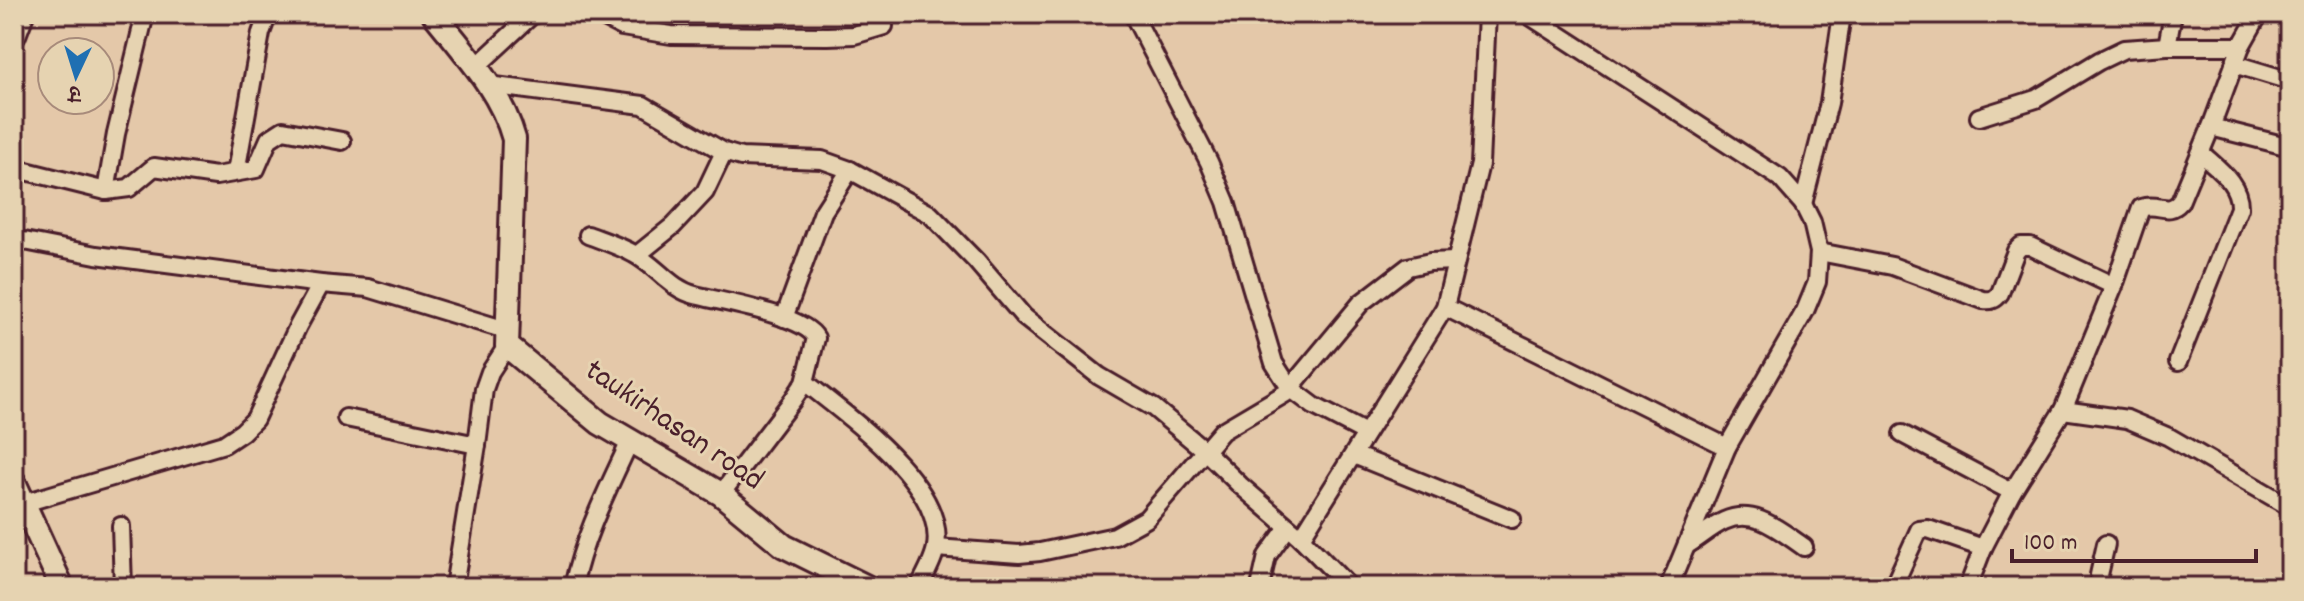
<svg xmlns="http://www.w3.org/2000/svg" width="2304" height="601" font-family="Dekko,'Playpen Sans Deva',sans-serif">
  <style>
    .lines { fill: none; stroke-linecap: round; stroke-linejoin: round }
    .street-casing { stroke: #4a1f2b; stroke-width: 22 }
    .secondary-casing { stroke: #4a1f2b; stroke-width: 28 }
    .street { stroke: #e6d3b1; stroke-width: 16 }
    .secondary { stroke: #e6d3b1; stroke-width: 22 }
    .labels { text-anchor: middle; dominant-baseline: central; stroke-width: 6; stroke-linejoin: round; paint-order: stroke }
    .street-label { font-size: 32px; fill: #4a1f2b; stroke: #e6d3b1 }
  </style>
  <rect width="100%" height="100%" fill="#e4c8a9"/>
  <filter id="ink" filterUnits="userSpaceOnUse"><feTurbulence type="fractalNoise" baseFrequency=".0125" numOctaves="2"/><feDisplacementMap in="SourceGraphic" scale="16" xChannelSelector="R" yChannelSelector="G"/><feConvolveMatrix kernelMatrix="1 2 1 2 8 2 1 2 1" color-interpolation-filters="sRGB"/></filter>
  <g filter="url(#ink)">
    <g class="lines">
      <g class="street-casing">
        <g id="street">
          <path d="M597,14l25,13 49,8 157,1 26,-1 30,-9"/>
          <path d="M1133,14l76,148 17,40 48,161 16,25 24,18 52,27"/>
          <path d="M1527,14l253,164 23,26 9,18 7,30 -2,30 -12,29 -78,136 -58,140"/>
          <path d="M2167,46l6,-32"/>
          <path d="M2234,64l56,17"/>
          <path d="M476,67l57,-53"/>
          <path d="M488,85l155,20 81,47 17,5 81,3 28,10 80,44 46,47 48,56 75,59 55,32 50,42 36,35 61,53 48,49"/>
          <path d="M1979,117l57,-18 63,-38 25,-12 43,-3h74"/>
          <path d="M2211,127l79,20"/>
          <path d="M14,168l92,23 23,-3 25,-21 62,9 40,-7 13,-30 14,-9 59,11"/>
          <path d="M236,172l25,-139 7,-19"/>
          <path d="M106,191l10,-57 29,-120"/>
          <path d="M1803,204l26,-101 13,-89"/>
          <path d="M588,235c16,6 32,11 46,19 23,12 36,35 61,41 27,7 109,20 121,43l-11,44 -13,19 -71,93"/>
          <path d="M14,239l82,16 225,29 47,4 141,43"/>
          <path d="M1819,252l73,14 91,34c8,1 12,0 17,-7l16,-42 5,-5h9l84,40"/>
          <path d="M637,255l36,-29 32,-34 19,-40"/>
          <path d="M1445,307l282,140"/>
          <path d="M784,318l39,-106 27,-42"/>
          <path d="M2178,362l61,-154c1,-25 -21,-39 -38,-55"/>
          <path d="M805,382c42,34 141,103 131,165 -2,13 -11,28 -17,40"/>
          <path d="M2063,410l64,9 42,18 121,70"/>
          <path d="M346,418l131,27"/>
          <path d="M1902,434l110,58"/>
          <path d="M1354,455l158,64"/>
          <path d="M24,503l200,-59 18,-12 13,-13 43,-93 23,-42"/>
          <path d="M121,526l2,61"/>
          <path d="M1301,538l144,-231 35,-143 7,-150"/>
          <path d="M1687,545c12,-7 24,-18 37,-24 31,-14 56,10 80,26"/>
          <path d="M936,548l83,6 21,-2 75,-16 31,-17 76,-88 64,-38 75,-90 47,-36 22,-5 25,-1"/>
          <path d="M454,587l23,-142 7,-56 6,-17 17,-26"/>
          <path d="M573,587c11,-52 35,-98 57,-146"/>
          <path d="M1260,587l7,-31 21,-29"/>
          <path d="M1893,587l26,-57 9,-1 55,19"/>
          <path d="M1968,587l15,-39 29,-56 51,-82 51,-124 27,-78c18,-6 27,8 39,-6l31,-75 30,-81 18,-32"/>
          <path d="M2100,587l-1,-12 7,-31"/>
        </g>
      </g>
      <g class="secondary-casing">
        <g id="secondary">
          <path d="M434,14c30,38 67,77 80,125l-7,207 93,77 121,71 63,52 83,41"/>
          <path d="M14,35l8,-21"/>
          <path d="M14,482l48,105"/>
        </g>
      </g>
      <use href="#street" class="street"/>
      <use href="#secondary" class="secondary"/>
    </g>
  </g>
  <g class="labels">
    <g class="street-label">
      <text transform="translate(673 427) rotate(34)">taukirhasan road</text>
    </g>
  </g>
  <rect width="2304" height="601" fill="none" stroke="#e6d3b1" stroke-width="48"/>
  <rect x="24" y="24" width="2256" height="553" fill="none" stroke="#4a1f2b" stroke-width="3" filter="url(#ink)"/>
  <g transform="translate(76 76) rotate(184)"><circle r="38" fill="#e6d3b1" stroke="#a88b7b" stroke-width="2"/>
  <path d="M0-6L14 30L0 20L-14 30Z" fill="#1f6fb2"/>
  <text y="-12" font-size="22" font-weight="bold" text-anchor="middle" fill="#4a1f2b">उ</text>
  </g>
  <path d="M2012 549v12h244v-12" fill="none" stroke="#4a1f2b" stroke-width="4"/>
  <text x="2024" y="549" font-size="24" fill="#4a1f2b" stroke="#e6d3b1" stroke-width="6" paint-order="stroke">100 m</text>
</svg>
